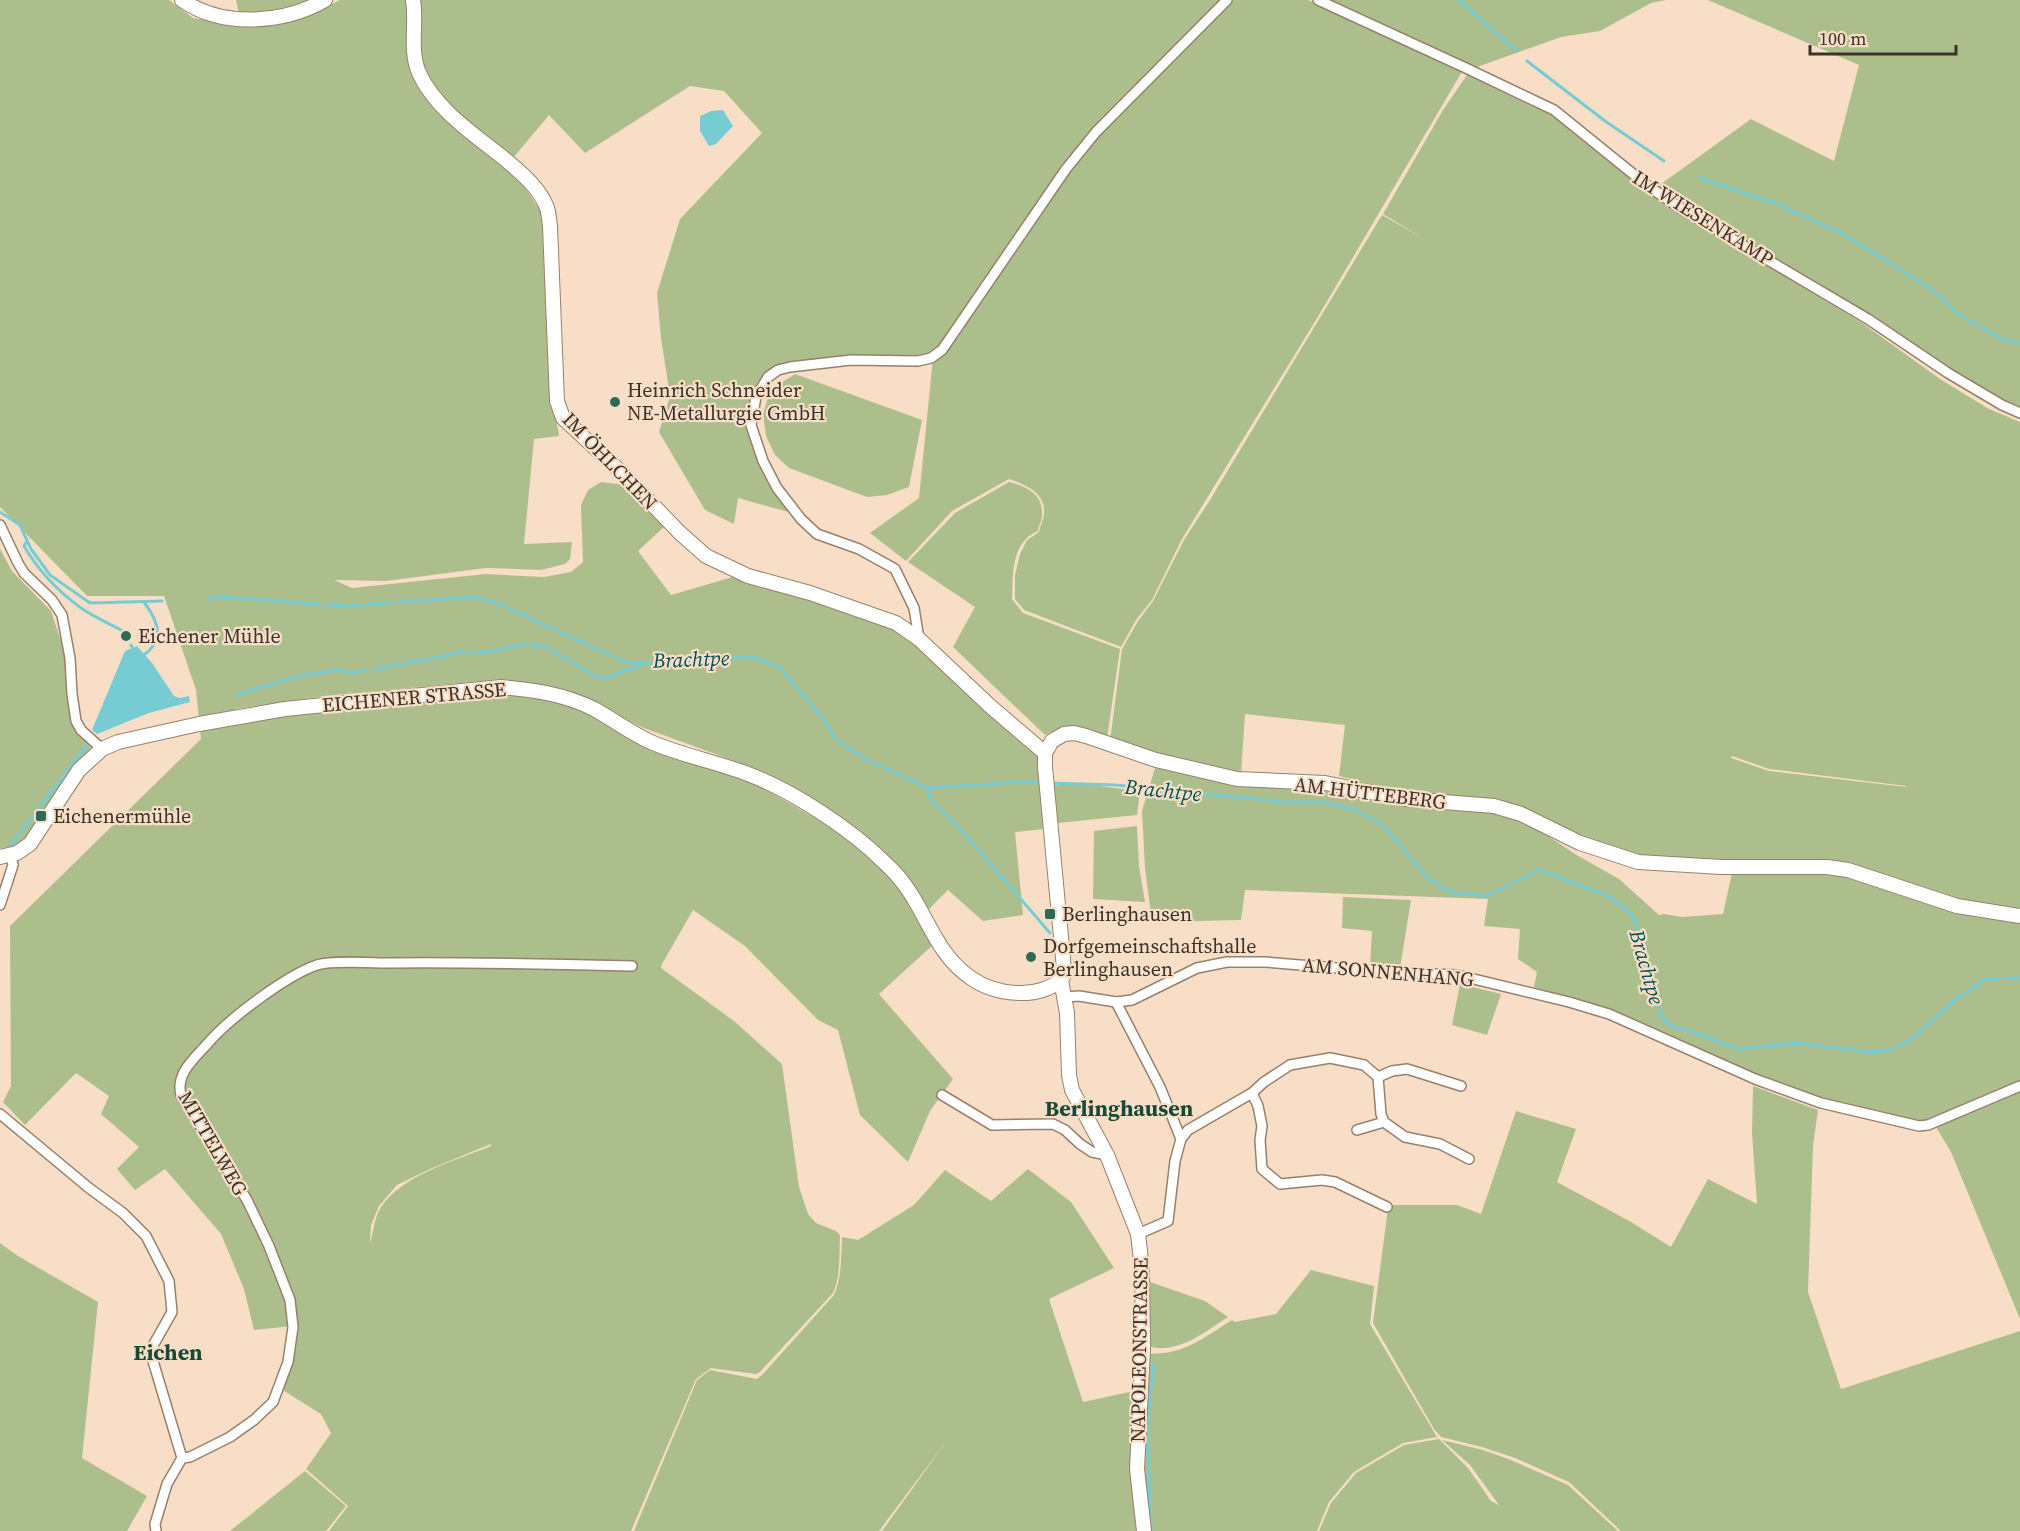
<svg xmlns="http://www.w3.org/2000/svg" width="2020" height="1531" font-family="'Source Serif 4',serif">
  <style>
    .green { fill: #adbe8d; fill-rule: evenodd }
    .water { fill: #77ccd4 }
    .lines { fill: none; stroke-linecap: round; stroke-linejoin: round }
    .stream { stroke: #77ccd4; stroke-width: 3 }
    .street-casing { stroke: #98806b; stroke-width: 12 }
    .secondary-casing { stroke: #98806b; stroke-width: 16 }
    .street { stroke: #fff; stroke-width: 9 }
    .secondary { stroke: #fff; stroke-width: 14 }
    .poi-dot { fill: #2e6954; stroke: #f8dec7; stroke-width: 2 }
    .labels { text-anchor: middle; dominant-baseline: central; stroke-width: 4.5; stroke-linejoin: round; paint-order: stroke }
    .street-label { font-size: 20px; fill: #3c3229; stroke: #f8dec7 }
    .poi-label { font-size: 20px; fill: #3c3229; stroke: #f8dec7; text-anchor: start }
    .water-label { font-size: 21px; font-style: italic; fill: #005056; stroke: #f8dec7 }
    .quarter-label { font-size: 22px; font-weight: bold; fill: #184837; stroke: #f8dec7 }
  </style>
  <rect width="100%" height="100%" fill="#f8dec7"/>
  <g class="green">
    <path d="M0,0h169l24,18 47,7 35,-1 31,-8 34,-16h882l-127,131 -155,217 -11,7 -11,3 -150,14 -16,20 -5,32 45,89 -54,-15 -4,26 -29,-14 -46,-78 11,-36 -9,-58 -4,-45 23,-74 82,-86 -38,-42 -34,-5 -105,67 -36,-38 -36,43 9,25 21,32 9,178 7,43 -25,3 -10,105 48,-2 -2,17 -5,5 -24,6 -55,-2 -100,13 -52,-1 18,8 134,-14 58,3 27,-5 12,-10 -2,-57 7,-15 13,-8 24,3 40,41 -27,25 33,44 65,-19 157,51 24,16 123,112 4,74 -29,3 8,83 -40,6 -35,-31 -24,24 -12,-28 -100,-85 -58,-33 -113,-41 -42,-21 -31,-12 -66,-15 -176,17 -91,13 1,8 264,-26 67,9 180,79 119,68 40,41 28,56 -55,50 74,85 -23,32 -22,51 -48,-47 -22,-85 -20,-10 -73,-74 -52,-36 -31,54 -1,4 73,53 48,43 17,123 9,27 8,9 20,8 4,4c-1,19 1,41 -7,58l-73,79 -4,2 -45,-6 -15,11 -65,152h-302l19,-25 -42,-37 25,-36 -10,-19 -40,-25 11,-63 -38,4 -10,-41 -23,-55 -56,-65 -30,21 -18,-21 22,-22 -38,-33 8,-18 -33,-23 -51,52 -22,-23 8,-16 -1,-160 191,-187 -5,-49 -32,-94h-77l-87,-89zM491,1144v2c-34,14 -89,29 -110,61 -7,11 -7,24 -11,36l1,-18 8,-19 18,-21 33,-16z"/>
    <path d="M236,0h74c-23,9 -47,12 -71,14z"/>
    <path d="M1228,0h80l155,70 -144,245 -137,224 -30,61 -16,20 -15,27 -97,-37 -9,-11v-24l5,-21 7,-14 12,-8c1,-6 5,-13 5,-19 2,-20 -19,-29 -35,-34l-57,32 -46,50 -36,-28 49,-35 14,-140 164,-225z"/>
    <path d="M1329,0h337l-15,3 -51,28 -39,6 -84,30z"/>
    <path d="M1708,0h312v410l-16,-7 -209,-132 -138,-84 94,-68 83,42 25,-96z"/>
    <path d="M1469,72l83,40 127,100 183,111 78,56 49,30 31,13v489l-67,-11 -69,-24 -254,-22 -55,-15 -36,-21 -125,-23 -75,-19 6,-51 -100,-11 -4,60 -30,-5 -101,-28 12,-92 16,-28 15,-20 31,-61 26,-40 172,-285 42,24 -41,-25 60,-104zM1732,756l37,13 137,17v1l-137,-16 -38,-13z"/>
    <path d="M795,374l127,46 -13,67 -22,8 -20,2 -78,-29 -14,-13 -9,-19 -3,-22 5,-16 13,-15z"/>
    <path d="M1009,482c16,4 33,11 33,30 1,6 -3,13 -4,19 -4,2 -10,5 -12,8 -15,15 -13,41 -14,60l11,14 97,36 -13,89c-20,-4 -44,-15 -62,-3l-92,-88 22,-40 -67,-45 47,-49z"/>
    <path d="M0,549l12,22 39,40 16,48 1,33 6,37 17,19 -20,24 -43,63 -11,11 -15,2h-2z"/>
    <path d="M1156,765l56,15 35,5 35,1 70,6 153,22 25,10 45,30 44,25 40,36 5,-1 18,3 41,-3 9,-41 63,-3 50,4 175,47v161l-91,40h-19l-90,-21 -50,-18 -159,-72 -77,-24 3,-15 -19,-13 2,-30 -36,-3 4,-27 -243,-9 -4,30 -89,2 -7,-54 -3,-57z"/>
    <path d="M1074,783l66,8 -3,24 -79,8 -5,-38z"/>
    <path d="M1137,826l2,40 6,36 -52,-3 1,-68z"/>
    <path d="M1343,897l68,3 -11,68 -30,-1 2,-36 -30,-3z"/>
    <path d="M1460,984l41,10 -14,41 -35,-10z"/>
    <path d="M1753,1086l65,24 -5,36 -5,146 33,97 179,-58v200h-399l-52,-49 -54,-24 -33,-11 -41,-10 -7,-8 -61,-106 15,-115 3,-3h66l24,9 35,-103 60,18 -19,53 74,40 40,25 37,-68 49,25 -5,-71z"/>
    <path d="M2020,1091v228l-69,-167 -15,-25z"/>
    <path d="M1028,1169l43,33 43,66 -65,31 34,103 56,-12 2,141h-259l66,-92 -69,92h-245l63,-151 13,-10 47,9 6,-5 71,-79c8,-18 7,-38 8,-58l16,3 56,-35 31,-35 46,31z"/>
    <path d="M0,1243l18,13 80,46 -16,156 65,38 -20,35h-127z"/>
    <path d="M1311,1270l63,16 -4,38 67,113 -34,6 -49,29 -25,30 -12,29h-171l-7,-62 7,-116c35,4 57,-15 86,-33l3,2 41,-8z"/>
    <path d="M1147,1281l58,20 23,16c-25,16 -50,38 -81,29z"/>
    <path d="M1439,1439l29,29 23,33 8,4 -29,-40 -28,-25 41,10 28,10 57,25 50,46h-299l12,-28 25,-30 48,-28z"/>
    <path d="M305,1471l41,35 -20,25h-96z"/>
  </g>
  <g class="water">
    <path d="M723,110l10,16 -17,18 -7,2 -9,-15v-15l11,-5z"/>
    <path d="M137,646l15,17 22,33 6,2 9,-2 1,6 -41,11 -52,21 -5,-4 33,-79z"/>
  </g>
  <g class="lines">
    <g class="stream">
      <path d="M1459,0l58,51"/>
      <path d="M1527,61l78,60 59,40"/>
      <path d="M1700,178l78,26 67,31 86,54 29,26 40,23 20,5"/>
      <path d="M0,512l20,13 11,24 19,26 40,28 72,-2"/>
      <path d="M27,541l-3,5c14,24 35,46 57,62 13,9 29,16 42,23"/>
      <path d="M208,599l12,-2 125,9 127,-9 25,6 129,59 19,1 108,-6 26,10 42,49 16,25 33,20 58,27 92,-6 23,1"/>
      <path d="M144,602c13,18 22,36 1,52"/>
      <path d="M131,645l1,2"/>
      <path d="M374,669l67,-12 19,-5 22,1 44,-9 20,3 49,29 10,2 38,-14"/>
      <path d="M237,694l66,-19 36,-5 13,3 13,-3"/>
      <path d="M1050,783l65,2 171,17h37l30,7 28,14 48,56 22,13 35,4 54,-26 70,27 23,19 28,99 9,11 18,4 50,19 59,-6 73,9 20,-2 20,-10 50,-44 26,-17 34,-1"/>
      <path d="M928,789l2,10 34,34 86,100"/>
      <path d="M9,848l78,-103"/>
      <path d="M1151,1531l-4,-103 7,-64"/>
    </g>
    <g class="street-casing">
      <g id="street">
        <path d="M1318,0l150,69 86,41 94,76 32,22 188,111 80,54 54,32 18,8"/>
        <path d="M0,525l18,38 6,10 28,27 10,15 8,43 2,36 4,27 5,9 21,19"/>
        <path d="M919,639l-5,-31 -19,-39 -36,-20 -42,-15 -16,-15 -24,-31 -14,-27 -12,-36 5,-28 12,-20 10,-7 12,-3 61,-7 67,1 13,-3 11,-8 124,-181 30,-37 131,-132"/>
        <path d="M0,905l13,-40 -2,-10"/>
        <path d="M1065,997l14,-1 37,6 16,-2 65,-32 30,-6h38l120,10 72,3 112,27 40,12 146,65 66,24 98,23 9,-1 92,-39"/>
        <path d="M1116,1002l44,85 21,52 -6,22 -7,60 -30,13"/>
        <path d="M1378,1077l14,-6 15,-2 54,17"/>
        <path d="M1252,1093l6,13 4,20 -2,14 2,29 18,15 42,-4 13,2 52,25"/>
        <path d="M942,1095l50,30 61,-1 12,6 15,14 12,8 15,3"/>
        <path d="M0,1114l89,74 34,25 23,23 23,45 3,31 -22,39 32,107 -15,26 -12,40 1,7"/>
        <path d="M1357,1130l27,-8"/>
        <path d="M1181,1139l7,-9 64,-37 12,-11 26,-17 40,-7 34,7 14,12 3,37 3,8 21,15 35,7 29,15"/>
        <path d="M182,1458l8,-1 40,-20 24,-17 19,-18 15,-40 5,-35 -3,-27 -21,-54 -22,-46 -66,-105c-6,-22 15,-38 28,-53 21,-24 78,-67 108,-77 13,-5 56,-2 73,-2 80,-1 161,1 242,3"/>
      </g>
    </g>
    <g class="secondary-casing">
      <g id="secondary">
        <path d="M182,0c40,28 101,24 143,0"/>
        <path d="M413,0c4,24 -4,49 6,73 17,37 56,62 87,87 15,13 34,28 41,48 2,6 2,12 3,18l7,175 6,17 61,57 56,58 26,23 42,20 62,17 86,30 23,16 71,67 55,47"/>
        <path d="M0,857l17,-4 13,-9 49,-74 23,-21 16,-7 81,-18 86,-15 216,-22c33,3 63,7 93,22 20,11 38,25 59,34 31,13 64,19 95,31 45,17 103,55 137,89 10,9 19,20 26,31 19,30 29,63 60,84 24,17 66,22 90,2"/>
        <path d="M1144,1531l-7,-62 6,-121 -1,-79 -4,-35 -31,-79 -35,-65 -3,-15 -2,-62 -6,-33 3,-5 -1,-17 -18,-191v-14l7,-12 12,-7 10,-1 12,3 70,24 81,19 88,4 81,16 88,7 27,8 59,29 58,19 83,5h106l21,3 109,36 63,10"/>
      </g>
    </g>
    <use href="#street" class="street"/>
    <use href="#secondary" class="secondary"/>
  </g>
  <g class="poi-dot">
    <circle cx="615" cy="402" r="6"/>
    <circle cx="126" cy="636" r="6"/>
    <rect x="35" y="810" width="12" height="12" rx="3"/>
    <rect x="1044" y="908" width="12" height="12" rx="3"/>
    <circle cx="1031" cy="957" r="6"/>
  </g>
  <g class="labels">
    <g class="street-label">
      <text transform="translate(1703 218) rotate(32)">IM WIESENKAMP</text>
      <text transform="translate(610 461) rotate(46)">IM ÖHLCHEN</text>
      <text transform="translate(414 697) rotate(-5)">EICHENER STRASSE</text>
      <text transform="translate(1370 793) rotate(7)">AM HÜTTEBERG</text>
      <text transform="translate(1388 972) rotate(5)">AM SONNENHANG</text>
      <text transform="translate(213 1143) rotate(60)">MITTELWEG</text>
      <text transform="translate(1139 1350) rotate(-89)">NAPOLEONSTRASSE</text>
    </g>
    <g class="poi-label">
      <text x="627" y="390">Heinrich Schneider<tspan x="627" dy="23">NE-Metallurgie GmbH</tspan></text>
      <text x="138" y="636">Eichener Mühle</text>
      <text x="53" y="816">Eichenermühle</text>
      <text x="1062" y="914">Berlinghausen</text>
      <text x="1043" y="946">Dorfgemeinschaftshalle<tspan x="1043" dy="23">Berlinghausen</tspan></text>
    </g>
    <g class="water-label">
      <text transform="translate(691 659) rotate(-2)">Brachtpe</text>
      <text transform="translate(1163 790) rotate(6)">Brachtpe</text>
      <text transform="translate(1647 967) rotate(74)">Brachtpe</text>
    </g>
    <g class="quarter-label">
      <text x="1119" y="1108">Berlinghausen</text>
      <text x="168" y="1352">Eichen</text>
    </g>
  </g>
  <path d="M1810 45v9h146v-9" fill="none" stroke="#3c3229" stroke-width="3"/>
  <text x="1819" y="45" font-size="18" fill="#3c3229" stroke="#f8dec7" stroke-width="4.5" paint-order="stroke">100 m</text>
</svg>
